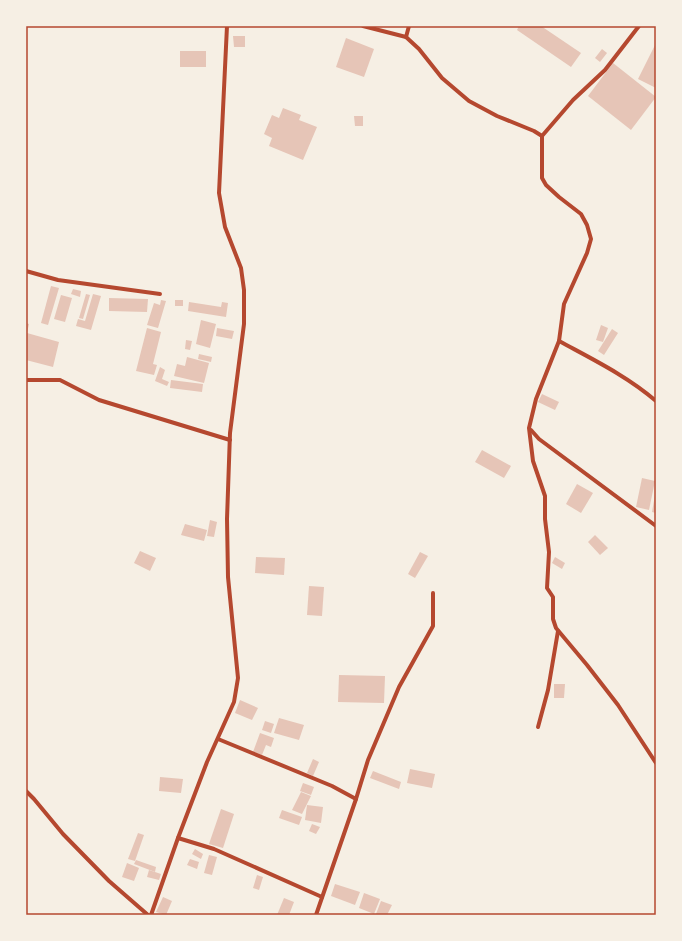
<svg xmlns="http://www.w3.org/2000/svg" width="682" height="941" font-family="'Fira Sans',sans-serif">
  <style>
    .building { fill: #e6c5b7 }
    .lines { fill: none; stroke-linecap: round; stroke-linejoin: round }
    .minor { stroke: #b5482f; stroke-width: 4 }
    .neatline { fill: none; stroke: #b5482f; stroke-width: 1.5 }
  </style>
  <rect width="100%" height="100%" fill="#f6efe4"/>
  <g class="building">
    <path d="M519,26h22l40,27 -10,14 -54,-37z"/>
    <path d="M233,36h12v11h-11z"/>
    <path d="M346,38l28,11 -10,28 -28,-10z"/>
    <path d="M656,43v45l-18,-9z"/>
    <path d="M602,49l5,4 -7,9 -5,-4z"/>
    <rect x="180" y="51" width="26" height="16"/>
    <path d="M613,63l43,34 -25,33 -43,-34z"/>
    <path d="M283,108l18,7 -2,5 18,7 -14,33 -34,-14 3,-8 -8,-4 8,-19 7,3z"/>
    <path d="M354,116h9v10h-8z"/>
    <path d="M51,286l8,2 -11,37 -7,-2z"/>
    <path d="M73,289l8,2 -1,6 -9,-3z"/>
    <path d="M86,294l4,1 -7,24 -4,-1z"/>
    <path d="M93,294l8,2 -10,34 -15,-4 2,-7 7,2z"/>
    <path d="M61,295l11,3 -7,24 -11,-3z"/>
    <path d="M109,298l39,1 -1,13 -38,-1z"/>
    <path d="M161,300l5,1 -8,27 -11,-3 7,-22 6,2z"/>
    <rect x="175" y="300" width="8" height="6"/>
    <path d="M189,302l32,5 1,-5 6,1 -2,14 -38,-6z"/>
    <path d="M201,320l15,4 -6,24 -14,-4z"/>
    <path d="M26,323l3,1 -2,9 32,9 -6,25 -27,-7z"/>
    <path d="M601,325l7,3 -5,14 -7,-2z"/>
    <path d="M147,328l14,4 -8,32 4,1 -3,10 -18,-4z"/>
    <path d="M217,328l17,3 -2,8 -16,-3z"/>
    <path d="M612,329l6,4 -14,22 -6,-4z"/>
    <path d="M186,340l6,1 -2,9 -5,-1z"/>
    <path d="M199,354l13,3 -1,5 -13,-3z"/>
    <path d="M187,357l22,6 -5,20 -30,-7 3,-12 8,2z"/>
    <path d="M160,367l5,3 -3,9 7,3 -2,4 -12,-5z"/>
    <path d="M171,380l32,4 -1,8 -32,-4z"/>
    <path d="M542,394l17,8 -4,8 -17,-8z"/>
    <path d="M482,450l29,16 -7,12 -29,-16z"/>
    <path d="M642,478l13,3 -6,29 -13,-3z"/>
    <path d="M577,484l16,9 -12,20 -15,-9z"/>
    <path d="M655,495h1v18l-4,-1z"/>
    <path d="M210,520l7,2 -3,15 -7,-1z"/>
    <path d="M185,524l22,6 -3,11 -23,-6z"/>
    <path d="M595,535l13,13 -8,7 -12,-13z"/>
    <path d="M140,551l16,7 -6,13 -16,-8z"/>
    <path d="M420,552l8,4 -13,22 -7,-4z"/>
    <path d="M256,557l29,1 -1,17 -29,-2z"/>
    <path d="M555,557l10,6 -3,6 -10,-6z"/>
    <path d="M309,586l15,1 -2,29 -15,-1z"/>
    <path d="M339,675l46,1 -1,27 -46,-1z"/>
    <path d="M554,684h11l-1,14h-10z"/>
    <path d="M240,700l18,8 -6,12 -17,-7z"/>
    <path d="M279,718l25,7 -5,15 -25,-7z"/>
    <path d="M265,721l9,3 -3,9 -9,-3z"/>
    <path d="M260,733l14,5 -3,9 -5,-2 -4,10 -9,-3z"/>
    <path d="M313,759l6,3 -6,14 -6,-3z"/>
    <path d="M410,769l25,5 -3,14 -25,-5z"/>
    <path d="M373,771l28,11 -2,7 -29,-11z"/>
    <path d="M160,777l23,2 -2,14 -22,-2z"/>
    <path d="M303,783l11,4 -3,8 -11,-4z"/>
    <path d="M301,792l10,4 -9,18 -10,-4z"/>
    <path d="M307,805l16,2 -2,16 -16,-3z"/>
    <path d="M221,809l13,5 -11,34 -14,-4z"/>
    <path d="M282,810l20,7 -3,8 -20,-7z"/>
    <path d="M312,824l8,3 -4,7 -7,-3z"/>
    <path d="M138,833l6,2 -9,26 -7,-2z"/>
    <path d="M195,849l8,5 -2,5 -9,-5z"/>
    <path d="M209,855l8,2 -5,18 -8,-2z"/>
    <path d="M190,859l9,3 -2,7 -10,-4z"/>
    <path d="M136,860l20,7 -1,5 -21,-8z"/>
    <path d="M127,863l12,5 -5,13 -12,-4z"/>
    <path d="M149,870l12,4 -2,6 -12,-3z"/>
    <path d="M257,875l6,2 -4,13 -6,-2z"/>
    <path d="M335,884l25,8 -5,13 -24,-9z"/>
    <path d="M364,893l16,6 -6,15 -15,-6z"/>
    <path d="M163,897l9,4 -6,14 -10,-3z"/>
    <path d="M284,898l10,4 -5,13h-12z"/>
    <path d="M381,901l11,4 -5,10 -11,-1z"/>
  </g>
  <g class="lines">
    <g class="minor">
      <path d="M363,26l43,11 13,12 23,29 27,23 28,15 37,15 8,5"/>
      <path d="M639,26l-34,44 -32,30 -31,36v42l4,7 13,12 22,17 6,11 4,14 -4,14 -23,51 -5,37 -23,58 -7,29 4,33 12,35v23l4,33 -2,36 6,9v22l3,9 31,37 31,40 38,58"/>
      <path d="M406,37l3,-11"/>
      <path d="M26,271l32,9 102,14"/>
      <path d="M559,341c33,18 68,35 97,60"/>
      <path d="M26,380h34l39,20 131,40"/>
      <path d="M531,430l8,9 117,87"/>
      <path d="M538,727l10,-37 10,-59"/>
      <path d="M218,739l114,47 24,13"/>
      <path d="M26,791l8,8 29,35 46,47 39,34"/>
      <path d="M178,838l36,11 108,48"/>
      <path d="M151,915l27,-77 29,-76 27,-60 4,-24 -10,-101 -1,-58 3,-86 14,-109v-34l-3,-22 -16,-41 -6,-34 8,-167"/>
      <path d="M316,915l40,-116 12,-39 31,-73 34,-61v-33"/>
    </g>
  </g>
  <rect width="682" height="941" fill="none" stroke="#f6efe4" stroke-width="54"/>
  <rect x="27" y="27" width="628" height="887" class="neatline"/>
</svg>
